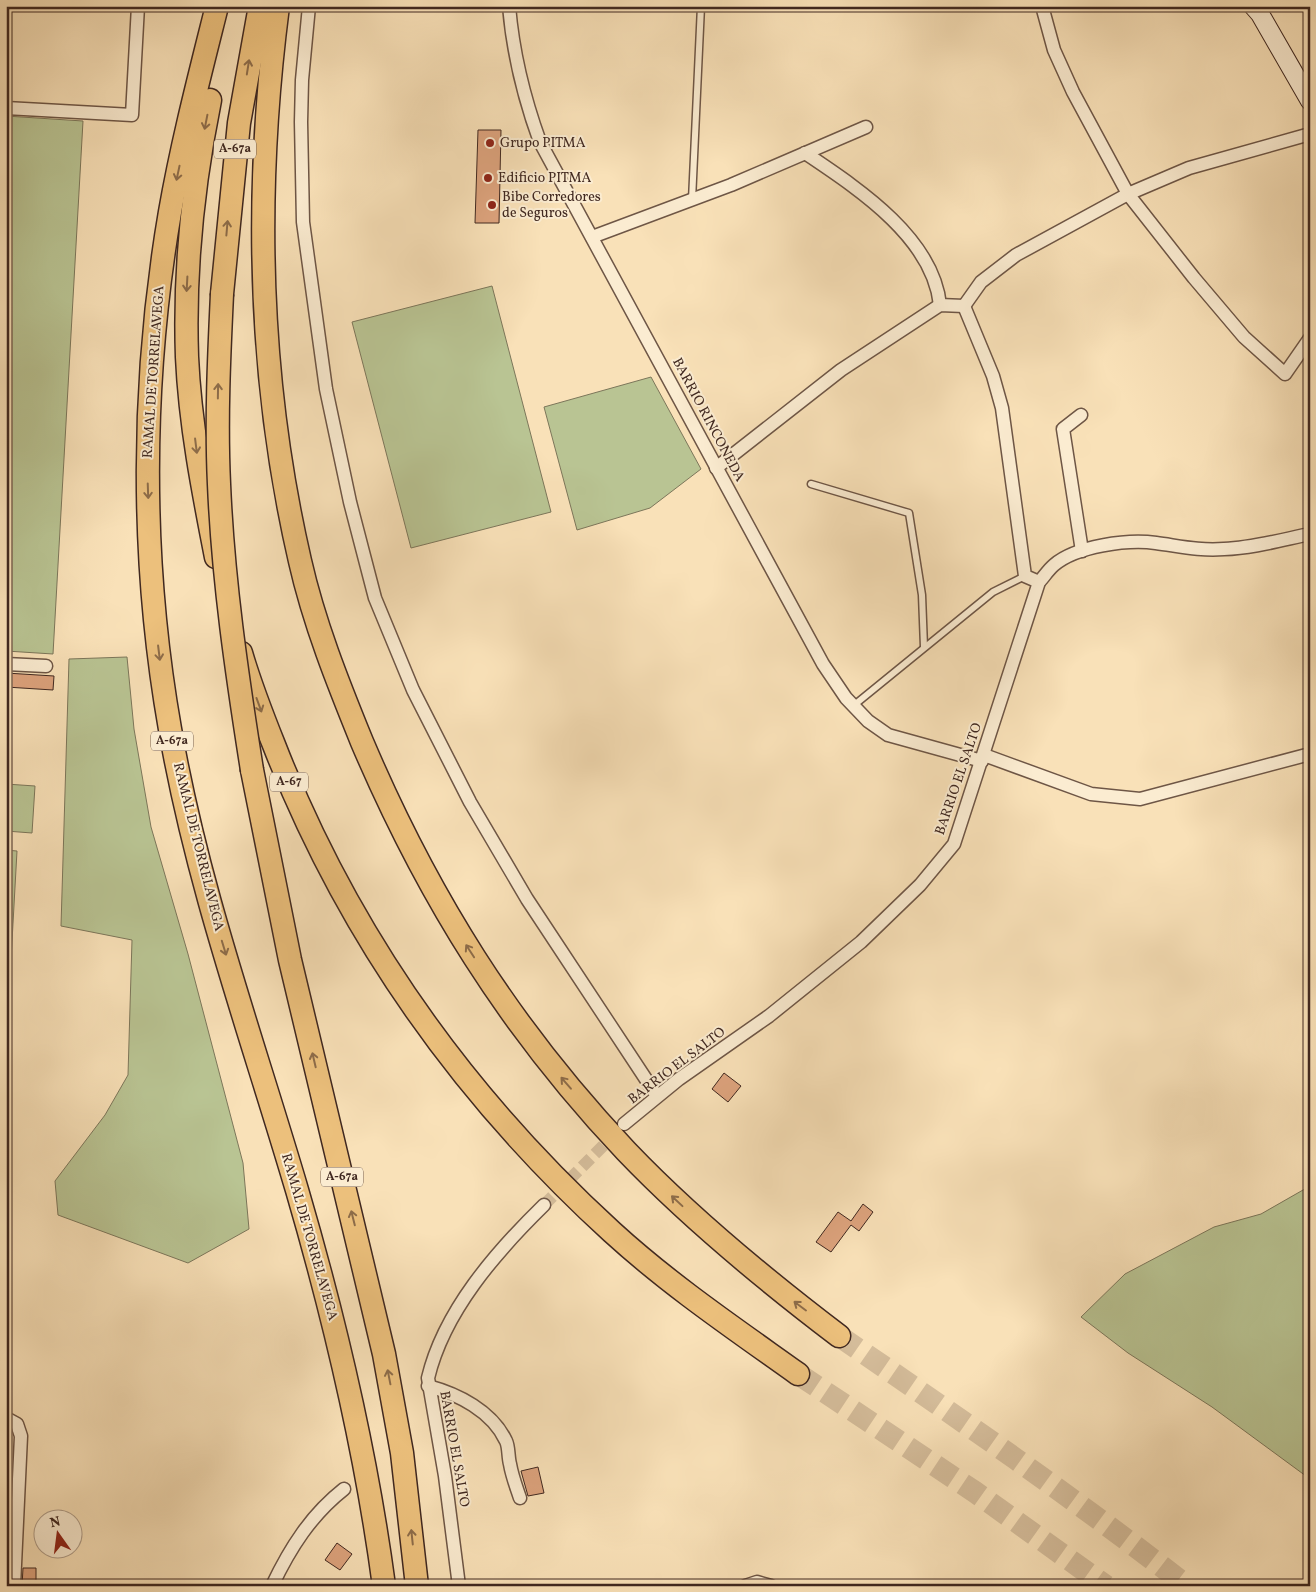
<svg xmlns="http://www.w3.org/2000/svg" width="1316" height="1592" font-family="Vollkorn,serif">
  <style>
    .green { fill: #b9c493; stroke: #7c765a }
    .building { fill: #dda37d; stroke: #402820 }
    .lines { fill: none; stroke-linecap: round; stroke-linejoin: round }
    .street-tunnel { stroke: #d4bc9a; stroke-width: 12; stroke-dasharray: 12 6; stroke-linecap: butt }
    .highway-tunnel { stroke: #d4bc9a; stroke-width: 22; stroke-dasharray: 22 11; stroke-linecap: butt }
    .lane-casing { stroke: #6e5646; stroke-width: 9 }
    .street-casing { stroke: #6e5646; stroke-width: 15 }
    .secondary-casing { stroke: #402820; stroke-width: 20 }
    .highway-casing { stroke: #402820; stroke-width: 25 }
    .lane { stroke: #fbecd1; stroke-width: 6 }
    .street { stroke: #fbecd1; stroke-width: 12 }
    .secondary { stroke: #fbecd1; stroke-width: 18 }
    .highway { stroke: #ecc07c; stroke-width: 22 }
    .highway-bridge-casing { stroke: #402820; stroke-width: 25; stroke-linecap: butt }
    .highway-bridge { stroke: #ecc07c; stroke-width: 22 }
    .oneway { stroke: #8d6c49 }
    .poi-dot { fill: #8f2418; stroke: #fbecd1; stroke-width: 2 }
    .labels { text-anchor: middle; dominant-baseline: central; stroke-width: 4; stroke-linejoin: round; paint-order: stroke }
    .shield { fill: #fbecd1; stroke: #786355; stroke-width: 1 }
    .shield-label { font-size: 12px; font-weight: bold; fill: #402820 }
    .poi-label { font-size: 14px; fill: #402820; stroke: #fbecd1; text-anchor: start }
    .street-label { font-size: 14px; fill: #402820; stroke: #fbecd1 }
  </style>
  <rect width="100%" height="100%" fill="#f9e1b8"/>
  <filter id="stains"><feTurbulence type="fractalNoise" baseFrequency=".004" numOctaves="4"/><feColorMatrix values="0 0 0 0 .2 0 0 0 0 .09 0 0 0 0 .02 0 0 0 .5 -.17"/></filter>
  <radialGradient id="worn" r=".72"><stop offset=".6" stop-color="#630" stop-opacity="0"/><stop offset="1" stop-color="#630" stop-opacity=".3"/></radialGradient>
  <g class="green">
    <path d="M6,116l77,5 -30,533 -47,-3z"/>
    <path d="M492,286l59,226 -140,36 -59,-226z"/>
    <path d="M651,377l50,92 -51,39 -73,22 -33,-123z"/>
    <path d="M127,657l7,72 17,98 37,127 55,209 6,66 -61,34 -130,-48 -3,-34 50,-66 23,-40 4,-135 -71,-14 8,-267z"/>
    <path d="M6,784l29,2 -3,47 -26,-2z"/>
    <path d="M6,850l11,1 -11,199z"/>
    <path d="M1310,1186v293l-98,-72 -84,-54 -47,-36 44,-43 89,-47 47,-13z"/>
  </g>
  <g class="building">
    <path d="M478,130h23l-2,93h-24z"/>
    <path d="M6,673l48,3 -1,14 -47,-3z"/>
    <path d="M724,1073l17,13 -13,16 -16,-13z"/>
    <path d="M863,1204l10,8 -14,19 -8,-6 -20,27 -15,-10 22,-30 13,9z"/>
    <path d="M538,1467l6,26 -16,3 -7,-25z"/>
    <path d="M337,1543l15,11 -12,16 -15,-10z"/>
    <path d="M23,1568h13v18h-14z"/>
  </g>
  <g class="lines">
    <path class="street-tunnel" d="M544,1205l73,-73"/>
    <g class="highway-tunnel">
      <path d="M839,1336c118,81 235,162 348,250"/>
      <path d="M798,1374l177,118 131,94"/>
    </g>
    <g class="lane-casing">
      <g id="lane">
        <path d="M692,200l9,-194"/>
        <path d="M811,484l98,29 13,82 2,52"/>
        <path d="M853,706l140,-114 32,-16"/>
      </g>
    </g>
    <g class="street-casing">
      <g id="street">
        <path d="M309,6l-7,74 -1,42 2,100 23,167 24,113 25,96 38,92 57,112 57,97 130,197"/>
        <path d="M509,6c4,48 15,92 31,136l283,522 23,34 22,23 20,14 94,26"/>
        <path d="M1042,6l12,44 19,42 55,102 66,84 50,59 41,37 25,-36"/>
        <path d="M6,108l126,7 6,-109"/>
        <path d="M805,153c52,35 128,84 135,152"/>
        <path d="M592,237l139,-52 135,-58"/>
        <path d="M964,306l17,-24 35,-27 112,-61 61,-26 121,-34"/>
        <path d="M964,306l29,70 9,32 23,168 14,6"/>
        <path d="M1081,415l-18,14 19,122"/>
        <path d="M716,468l125,-98 99,-65 24,1"/>
        <path d="M6,664l40,2"/>
        <path d="M984,755l107,39 49,5 170,-45"/>
        <path d="M624,1124l55,-45 90,-63 92,-74 59,-57 34,-41 85,-262c5,-5 9,-12 15,-17 22,-19 74,-26 102,-22 23,3 44,8 68,6 29,-1 57,-9 86,-15"/>
        <path d="M428,1386c30,8 64,25 78,55 3,6 2,16 4,23 2,12 6,22 10,34"/>
        <path d="M6,1418l11,6 4,12 -7,150"/>
        <path d="M272,1586c18,-38 39,-71 72,-97"/>
        <path d="M459,1586l-14,-110 -17,-98c16,-67 68,-126 116,-173"/>
        <path d="M745,1586l12,-4 14,4"/>
      </g>
    </g>
    <g class="secondary-casing">
      <path id="secondary" d="M1253,6l7,8 50,87"/>
    </g>
    <g class="highway-casing">
      <g id="highway">
        <path d="M217,6c-17,68 -35,137 -47,206 -29,170 -30,347 0,517 27,157 82,308 127,461 38,130 69,261 87,396"/>
        <path d="M278,6c-24,185 -20,373 22,555 14,62 38,122 62,181 66,155 147,285 264,409 65,68 138,128 213,185"/>
        <path d="M210,100c-17,84 -26,171 -23,257 3,67 16,134 29,200"/>
        <path d="M222,294l17,-171 21,-117"/>
        <path d="M241,653c9,31 21,62 33,92 74,190 188,350 338,487 58,53 123,97 186,142"/>
        <path d="M252,770l38,190 94,394 18,99 15,133"/>
      </g>
    </g>
    <use href="#lane" class="lane"/>
    <use href="#street" class="street"/>
    <use href="#secondary" class="secondary"/>
    <use href="#highway" class="highway"/>
    <g class="highway-bridge-casing">
      <path id="highway-bridge" d="M222,294c-3,63 -6,126 -3,190 4,96 18,191 33,286"/>
    </g>
    <use href="#highway-bridge" class="highway-bridge"/>
  </g>
  <defs><path id="oneway-shaft" d="M-6 0H5M1.5-3L5.5 0L1.5 3" fill="none" stroke-width="1.6" stroke-linecap="round" stroke-linejoin="round" transform="scale(1.25)"/></defs>
  <g class="oneway">
    <use href="#oneway-shaft" transform="translate(248 67) rotate(-81)"/>
    <use href="#oneway-shaft" transform="translate(206 122) rotate(101)"/>
    <use href="#oneway-shaft" transform="translate(178 173) rotate(102)"/>
    <use href="#oneway-shaft" transform="translate(227 228) rotate(-85)"/>
    <use href="#oneway-shaft" transform="translate(187 284) rotate(93)"/>
    <use href="#oneway-shaft" transform="translate(218 391) rotate(-89)"/>
    <use href="#oneway-shaft" transform="translate(196 446) rotate(83)"/>
    <use href="#oneway-shaft" transform="translate(148 491) rotate(88)"/>
    <use href="#oneway-shaft" transform="translate(159 653) rotate(83)"/>
    <use href="#oneway-shaft" transform="translate(259 705) rotate(70)"/>
    <use href="#oneway-shaft" transform="translate(224 948) rotate(73)"/>
    <use href="#oneway-shaft" transform="translate(470 951) rotate(-123)"/>
    <use href="#oneway-shaft" transform="translate(314 1060) rotate(-103)"/>
    <use href="#oneway-shaft" transform="translate(566 1083) rotate(-131)"/>
    <use href="#oneway-shaft" transform="translate(677 1201) rotate(-137)"/>
    <use href="#oneway-shaft" transform="translate(353 1218) rotate(-104)"/>
    <use href="#oneway-shaft" transform="translate(800 1306) rotate(-143)"/>
    <use href="#oneway-shaft" transform="translate(389 1377) rotate(-101)"/>
    <use href="#oneway-shaft" transform="translate(412 1537) rotate(-96)"/>
  </g>
  <g class="poi-dot">
    <circle cx="490" cy="143" r="5"/>
    <circle cx="488" cy="178" r="5"/>
    <circle cx="492" cy="205" r="5"/>
  </g>
  <g class="labels">
    <g class="shield">
      <rect x="214" y="139.5" width="42" height="19" rx="4"/>
      <rect x="151" y="731.5" width="42" height="19" rx="4"/>
      <rect x="270" y="772.5" width="38" height="19" rx="4"/>
      <rect x="321" y="1167.5" width="42" height="19" rx="4"/>
    </g>
    <g class="shield-label">
      <text x="235" y="149">A-67a</text>
      <text x="172" y="741">A-67a</text>
      <text x="289" y="782">A-67</text>
      <text x="342" y="1177">A-67a</text>
    </g>
    <g class="poi-label">
      <text x="500" y="143">Grupo PITMA</text>
      <text x="498" y="178">Edificio PITMA</text>
      <text x="502" y="197">Bibe Corredores<tspan x="502" dy="16">de Seguros</tspan></text>
    </g>
    <g class="street-label">
      <text transform="translate(154 372) rotate(-86)">RAMAL DE TORRELAVEGA</text>
      <text transform="translate(708 420) rotate(62)">BARRIO RINCONEDA</text>
      <text transform="translate(959 779) rotate(-71)">BARRIO EL SALTO</text>
      <text transform="translate(198 847) rotate(76)">RAMAL DE TORRELAVEGA</text>
      <text transform="translate(677 1066) rotate(-37)">BARRIO EL SALTO</text>
      <text transform="translate(309 1237) rotate(74)">RAMAL DE TORRELAVEGA</text>
      <text transform="translate(454 1449) rotate(80)">BARRIO EL SALTO</text>
    </g>
  </g>
  <rect width="1316" height="1592" fill="none" stroke="#f9e1b8" stroke-width="25"/>
  <rect x="8" y="8" width="1301" height="1577" fill="none" stroke="#402820" stroke-width="2.5"/>
  <rect x="12" y="12" width="1291" height="1567" fill="none" stroke="#402820"/>
  <g transform="translate(58 1534) rotate(346)"><circle r="24" fill="#fbecd1" stroke="#b09e8a"/>
  <path d="M0-4L9 19L0 12L-9 19Z" fill="#8f2418"/>
  <text y="-8" font-size="14" font-weight="bold" text-anchor="middle" fill="#402820">N</text>
  </g>
  <rect width="100%" height="100%" filter="url(#stains)"/>
  <rect width="100%" height="100%" fill="url(#worn)"/>
</svg>
